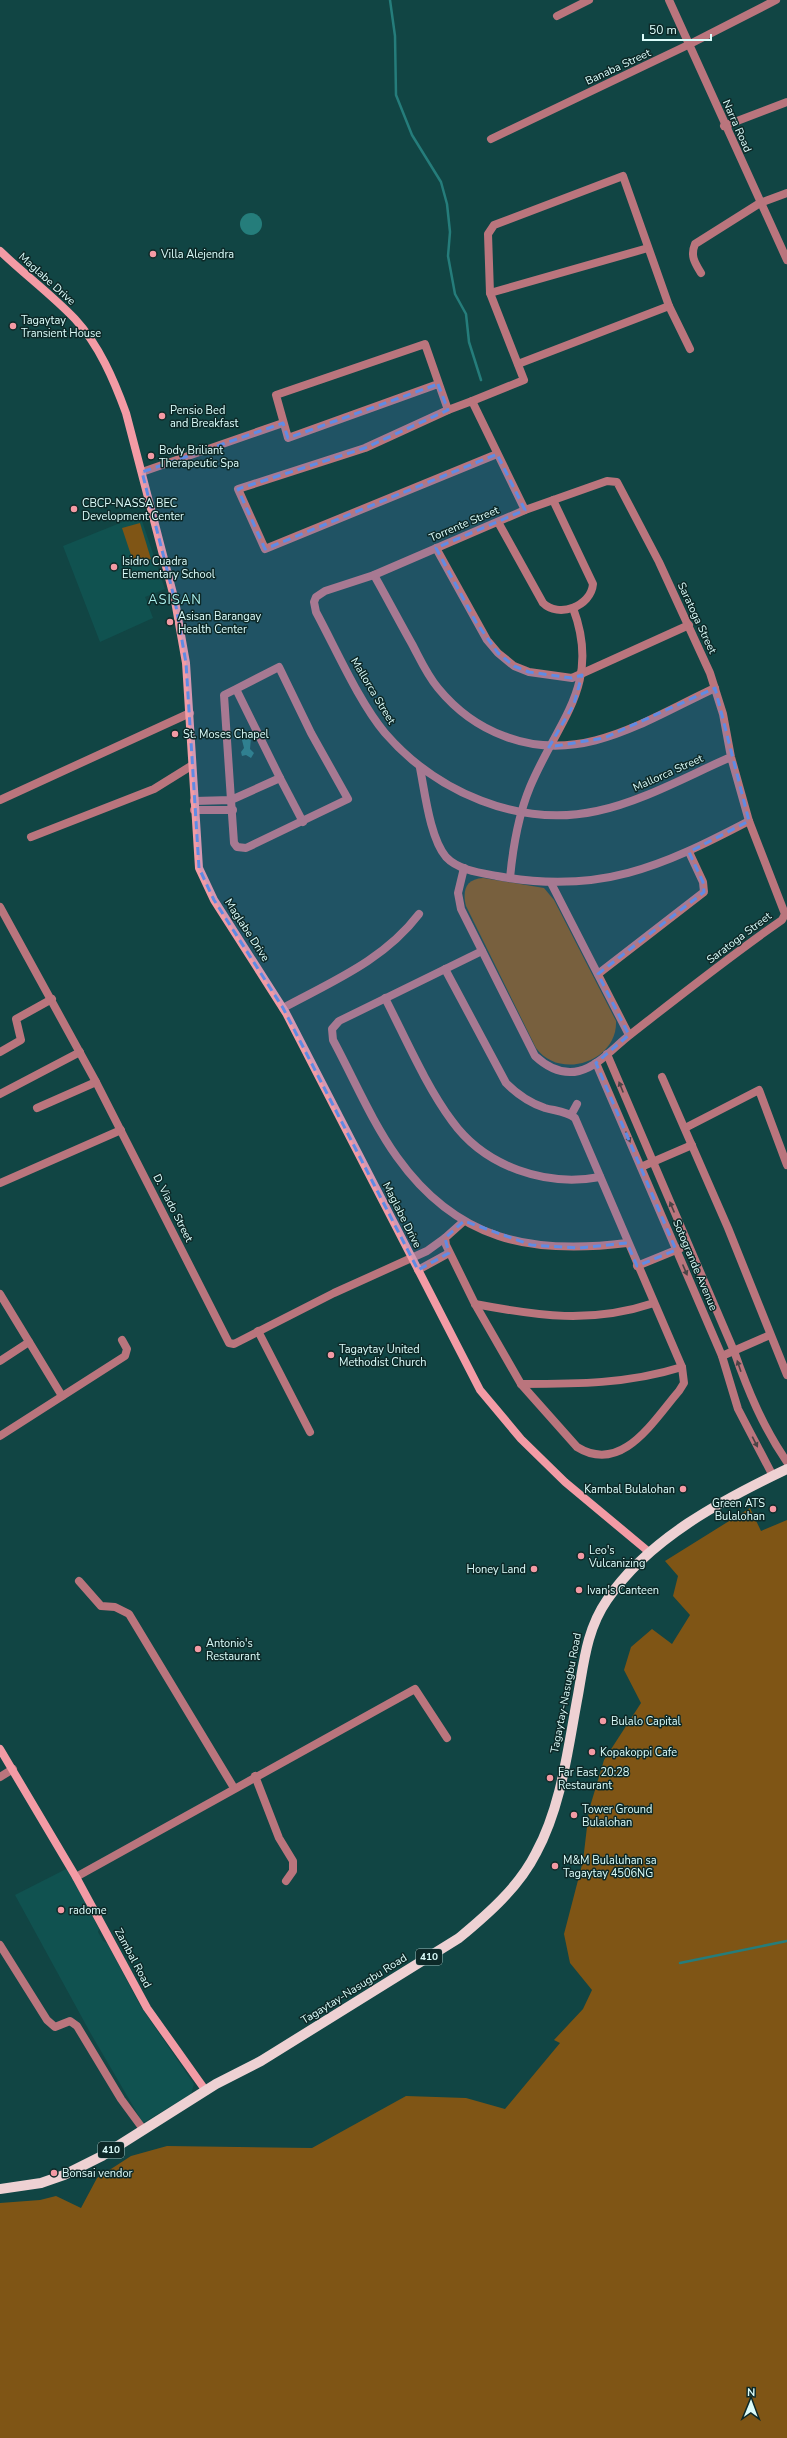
<svg xmlns="http://www.w3.org/2000/svg" width="787" height="2438" font-family="'Nunito Sans',sans-serif">
  <style>
    .built { fill: #105250 }
    .green { fill: #7f5515 }
    .water { fill: #257d7b }
    .lines { fill: none; stroke-linecap: round; stroke-linejoin: round }
    .stream { stroke: #257d7b; stroke-width: 2.5 }
    .street { stroke: #ba757d; stroke-width: 8 }
    .secondary { stroke: #f39ba5; stroke-width: 8 }
    .primary { stroke: #eed1d3; stroke-width: 10 }
    .oneway { fill: #4a4446 }
    .marked { fill: #608be4; fill-opacity: 0.2; stroke: #608be4; stroke-width: 3; stroke-dasharray: 8 5; stroke-linejoin: round }
    .poi-dot { fill: #f49aa4; stroke: #0d2928; stroke-width: 1.5 }
    .labels { text-anchor: middle; dominant-baseline: central; stroke-width: 3; stroke-linejoin: round; paint-order: stroke }
    .shield { fill: #0d2928; stroke: #9ebdbc; stroke-width: 1 }
    .shield-label { font-size: 10px; font-weight: bold; fill: #dcfdfb }
    .street-label { font-size: 11px; fill: #dcfdfb; stroke: #0d2928 }
    .poi-label { font-size: 11px; fill: #dcfdfb; stroke: #0d2928; text-anchor: start }
    .quarter-label { font-size: 13px; letter-spacing: 1px; fill: #aff3f0; stroke: #0d2928 }
  </style>
  <rect width="100%" height="100%" fill="#114544"/>
  <g class="built">
    <path d="M140,515l25,74 -20,8 8,21 -53,24 -37,-96z"/>
    <path d="M68,1868l31,61 -1,3 5,9 4,2 34,64 53,77 -3,10 -48,29 -52,-89 -76,-139z"/>
  </g>
  <g class="green">
    <path d="M140,523l11,36 -17,5 -12,-36z"/>
    <path d="M483,878l61,10 10,12 62,121c2,40 -56,60 -80,27l-70,-142c-4,-16 0,-27 17,-28z"/>
    <path d="M750,1508l11,23 26,-11v918h-787v-235l40,-3 16,-4 25,12 16,-30 34,-22 36,-10 145,2 94,-52 60,2 39,11 55,-66 -6,-3 29,-31 9,-19 -22,-27 -6,-29 19,-73 6,-51 15,-50 37,-57 -17,-33 7,-23 21,-18 20,15 18,-29 -17,-19 5,-20 -13,-15z"/>
  </g>
  <g class="water">
    <circle cx="251" cy="224" r="11"/>
    <path d="M247,735l4,3 -1,11 4,4 -3,5 -5,-3 -4,1 -1,-4 3,-4 -3,-12z"/>
  </g>
  <g class="lines">
    <g class="stream">
      <path d="M390,0l5,36 1,59 16,40 29,47 6,22 3,28 -2,24 7,38 11,20 3,28 12,38"/>
      <path d="M680,1963l107,-22"/>
    </g>
    <g class="street">
      <path d="M669,0l118,260"/>
      <path d="M557,16l32,-16"/>
      <path d="M724,126l63,-24"/>
      <path d="M491,139l197,-94 88,-45"/>
      <path d="M701,273c-6,-10 -11,-17 -6,-29l65,-41 27,-10"/>
      <path d="M490,293l158,-45"/>
      <path d="M518,364l151,-58"/>
      <path d="M438,384l-150,54 -12,-43 149,-51 23,66 -83,38 -127,41 27,60 232,-95"/>
      <path d="M472,401l52,-21 -34,-87 -2,-59 6,-9 129,-49 46,130 21,43"/>
      <path d="M448,410l24,-9 53,109"/>
      <path d="M142,472l141,-49"/>
      <path d="M498,522l45,81c15,15 48,4 50,-19l-40,-84"/>
      <path d="M436,548l51,92 11,13 16,13 15,6 43,6 117,-53"/>
      <path d="M374,575c13,23 25,46 38,69 8,15 15,31 26,44 18,22 39,38 66,48 77,30 142,-16 211,-48"/>
      <path d="M420,768c5,25 10,70 26,89 12,13 35,16 51,19 102,19 164,-9 252,-55"/>
      <path d="M280,778l23,44"/>
      <path d="M0,800l190,-87"/>
      <path d="M194,801l37,-1 49,-22 -44,-89 43,-22 32,66 37,66 -102,49 -9,-1 -3,-4 -3,-43 -7,-105 12,-6"/>
      <path d="M194,810h39"/>
      <path d="M31,837l123,-48 37,-23"/>
      <path d="M464,868l-6,25 3,16 74,147c13,12 27,19 44,15 20,-5 36,-25 52,-37 50,-39 99,-78 151,-114l3,-6 -36,-93 -18,-64 -8,-43 -13,-41 -51,-111 -42,-80 -10,-1 -82,29 -151,65 -49,16 -9,6 -2,5 2,10c20,37 43,90 69,121 51,59 134,95 212,78 46,-10 90,-35 134,-54"/>
      <path d="M510,878c3,-32 8,-62 20,-91 28,-67 72,-102 43,-179"/>
      <path d="M551,883l78,152"/>
      <path d="M0,907l96,175 133,261 5,1 100,-51 93,-42 18,-13"/>
      <path d="M482,951l-143,70 -7,8 1,11c21,39 39,82 64,117 60,84 134,98 230,86"/>
      <path d="M445,969l61,114c11,11 24,20 39,25 11,3 21,3 30,10l107,249 2,16 -5,8c-26,30 -57,84 -102,56l-56,-63 -46,-80 -29,-59 -1,-7 19,-17"/>
      <path d="M598,974l106,-82 -1,-10 -14,-30"/>
      <path d="M385,998c20,39 41,88 67,123 33,46 94,66 148,56"/>
      <path d="M283,1008c50,-27 101,-48 136,-94"/>
      <path d="M0,1052l21,-12 -5,-21 36,-20"/>
      <path d="M607,1054l127,297c14,40 29,76 53,111"/>
      <path d="M596,1063l126,293 16,53 35,67"/>
      <path d="M662,1077l66,151 59,147"/>
      <path d="M0,1094l80,-42"/>
      <path d="M37,1108l59,-26"/>
      <path d="M571,1115l6,-11"/>
      <path d="M685,1128l74,-38 28,75"/>
      <path d="M641,1167l51,-22"/>
      <path d="M0,1183l121,-53"/>
      <path d="M637,1266l44,-18"/>
      <path d="M418,1270l31,-17"/>
      <path d="M0,1294l62,102"/>
      <path d="M475,1304c63,12 116,20 179,-1"/>
      <path d="M258,1331l52,101"/>
      <path d="M722,1356l48,-21"/>
      <path d="M0,1361l29,-19"/>
      <path d="M521,1384c55,0 107,0 161,-17"/>
      <path d="M0,1436l125,-80 2,-7 -5,-9"/>
      <path d="M79,1581l22,25 14,1 14,7 105,174"/>
      <path d="M255,1776l24,62 14,23v10l-7,10"/>
      <path d="M0,1777l13,-8"/>
      <path d="M76,1877l339,-188 32,49"/>
      <path d="M0,1945l47,75 8,7 15,-6 7,5 44,73 22,30"/>
    </g>
    <g class="secondary">
      <path d="M0,251c24,23 52,44 75,68 24,26 39,61 51,94l49,188 11,62 13,205 15,32 72,113 194,377 41,49 44,43 84,70"/>
      <path d="M0,1749l76,128 71,131 59,83"/>
    </g>
    <path class="primary" d="M0,2189l41,-6 23,-8 38,-19 114,-72 45,-23 198,-123c29,-24 60,-51 77,-85 26,-48 32,-106 42,-158 6,-34 9,-66 29,-95 41,-61 115,-100 180,-131"/>
  </g>
  <defs><path id="oneway-solid" d="M-6-.8H1V-3.2L6.5 0L1 3.2V.8H-6Z"/></defs>
  <g class="oneway">
    <use href="#oneway-solid" transform="translate(621 1087) rotate(-112)"/>
    <use href="#oneway-solid" transform="translate(628 1137) rotate(67)"/>
    <use href="#oneway-solid" transform="translate(672 1207) rotate(-113)"/>
    <use href="#oneway-solid" transform="translate(685 1270) rotate(67)"/>
    <use href="#oneway-solid" transform="translate(739 1366) rotate(-109)"/>
    <use href="#oneway-solid" transform="translate(755 1442) rotate(63)"/>
  </g>
  <path class="marked" d="M438,384l10,26 -83,38 -127,41 27,60 232,-95 28,56 -89,38 40,74 22,31 16,13 15,6 43,6 10,-3 -8,29 -25,43 55,-9 111,-50 34,133 -60,31 14,30 1,10 -106,82 31,61 -33,28 80,187 -39,16 -10,-23 -48,5 -48,-3 -67,-24 -19,17 4,15 -31,17 -135,-262 -69,-108 -15,-32 -13,-205 -11,-62 -33,-129 141,-49 5,15z"/>
  <g class="poi-dot">
    <circle cx="153" cy="254" r="4"/>
    <circle cx="13" cy="326" r="4"/>
    <circle cx="162" cy="416" r="4"/>
    <circle cx="151" cy="456" r="4"/>
    <circle cx="74" cy="509" r="4"/>
    <circle cx="114" cy="567" r="4"/>
    <circle cx="170" cy="622" r="4"/>
    <circle cx="175" cy="734" r="4"/>
    <circle cx="331" cy="1355" r="4"/>
    <circle cx="683" cy="1489" r="4"/>
    <circle cx="773" cy="1509" r="4"/>
    <circle cx="581" cy="1556" r="4"/>
    <circle cx="534" cy="1569" r="4"/>
    <circle cx="579" cy="1590" r="4"/>
    <circle cx="198" cy="1649" r="4"/>
    <circle cx="603" cy="1721" r="4"/>
    <circle cx="592" cy="1752" r="4"/>
    <circle cx="550" cy="1778" r="4"/>
    <circle cx="574" cy="1815" r="4"/>
    <circle cx="555" cy="1866" r="4"/>
    <circle cx="61" cy="1910" r="4"/>
    <circle cx="54" cy="2173" r="4"/>
  </g>
  <g class="labels">
    <g class="shield">
      <rect x="416" y="1949" width="26" height="16" rx="3"/>
      <rect x="98" y="2142" width="26" height="16" rx="3"/>
    </g>
    <g class="shield-label">
      <text x="429" y="1957">410</text>
      <text x="111" y="2150">410</text>
    </g>
    <g class="street-label">
      <text transform="translate(618 67) rotate(-25)">Banaba Street</text>
      <text transform="translate(737 126) rotate(66)">Narra Road</text>
      <text transform="translate(47 279) rotate(42)">Maglabe Drive</text>
      <text transform="translate(464 524) rotate(-23)">Torrente Street</text>
      <text transform="translate(697 618) rotate(65)">Saratoga Street</text>
      <text transform="translate(373 691) rotate(59)">Mallorca Street</text>
      <text transform="translate(668 773) rotate(-24)">Mallorca Street</text>
      <text transform="translate(247 930) rotate(57)">Maglabe Drive</text>
      <text transform="translate(739 938) rotate(-37)">Saratoga Street</text>
      <text transform="translate(173 1208) rotate(63)">D. Viado Street</text>
      <text transform="translate(402 1215) rotate(63)">Maglabe Drive</text>
      <text transform="translate(695 1265) rotate(67)">Sotogrande Avenue</text>
      <text transform="translate(566 1693) rotate(-79)">Tagaytay-Nasugbu Road</text>
      <text transform="translate(133 1958) rotate(62)">Zambal Road</text>
      <text transform="translate(354 1989) rotate(-32)">Tagaytay-Nasugbu Road</text>
    </g>
    <g class="poi-label">
      <text x="161" y="254">Villa Alejendra</text>
      <text x="21" y="320">Tagaytay<tspan x="21" dy="13">Transient House</tspan></text>
      <text x="170" y="410">Pensio Bed<tspan x="170" dy="13">and Breakfast</tspan></text>
      <text x="159" y="450">Body Briliant<tspan x="159" dy="13">Therapeutic Spa</tspan></text>
      <text x="82" y="503">CBCP-NASSA BEC<tspan x="82" dy="13">Development Center</tspan></text>
      <text x="122" y="561">Isidro Cuadra<tspan x="122" dy="13">Elementary School</tspan></text>
      <text x="178" y="616">Asisan Barangay<tspan x="178" dy="13">Health Center</tspan></text>
      <text x="183" y="734">St. Moses Chapel</text>
      <text x="339" y="1349">Tagaytay United<tspan x="339" dy="13">Methodist Church</tspan></text>
      <text x="675" y="1489" text-anchor="end">Kambal Bulalohan</text>
      <text x="765" y="1503" text-anchor="end">Green ATS<tspan x="765" dy="13">Bulalohan</tspan></text>
      <text x="589" y="1550">Leo's<tspan x="589" dy="13">Vulcanizing</tspan></text>
      <text x="526" y="1569" text-anchor="end">Honey Land</text>
      <text x="587" y="1590">Ivan's Canteen</text>
      <text x="206" y="1643">Antonio's<tspan x="206" dy="13">Restaurant</tspan></text>
      <text x="611" y="1721">Bulalo Capital</text>
      <text x="600" y="1752">Kopakoppi Cafe</text>
      <text x="558" y="1772">Far East 20:28<tspan x="558" dy="13">Restaurant</tspan></text>
      <text x="582" y="1809">Tower Ground<tspan x="582" dy="13">Bulalohan</tspan></text>
      <text x="563" y="1860">M&amp;M Bulaluhan sa<tspan x="563" dy="13">Tagaytay 4506NG</tspan></text>
      <text x="69" y="1910">radome</text>
      <text x="62" y="2173">Bonsai vendor</text>
    </g>
    <g class="quarter-label">
      <text x="175" y="600">ASISAN</text>
    </g>
  </g>
  <g transform="translate(751 2402) rotate(1)" stroke="#0d2928" stroke-width="3" paint-order="stroke">
  <path d="M0-3L7 15L0 10L-7 15Z" fill="#dcfdfb"/>
  <text y="-6" font-size="11" font-weight="bold" text-anchor="middle" fill="#dcfdfb">N</text>
  </g>
  <path d="M643 34v6h68v-6" fill="none" stroke="#dcfdfb" stroke-width="2"/>
  <text x="649" y="34" font-size="12" fill="#dcfdfb" stroke="#0d2928" stroke-width="3" paint-order="stroke">50 m</text>
</svg>
